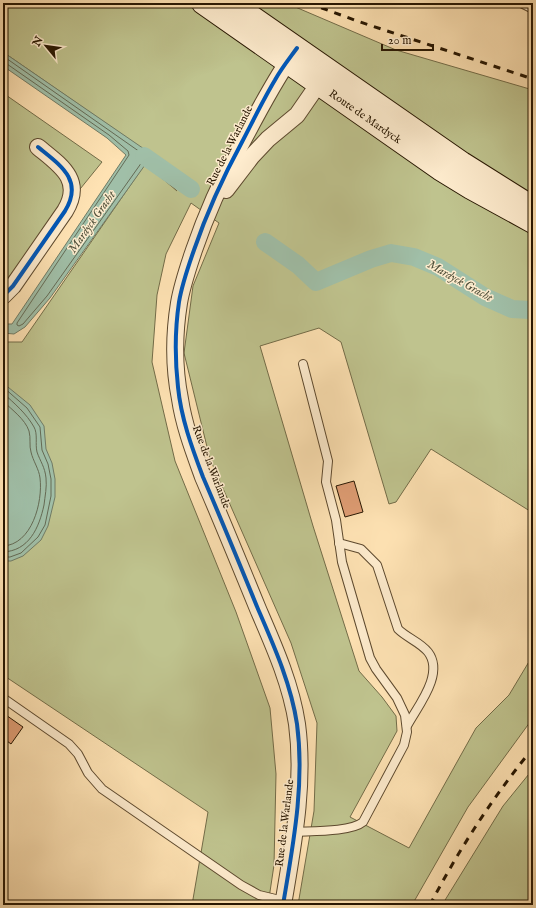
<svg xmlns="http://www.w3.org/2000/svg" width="536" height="908" font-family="'IM FELL English',serif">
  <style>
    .green { fill: #bfc38e; stroke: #736c48 }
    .water { fill: #a0bfa8; stroke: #707b65 }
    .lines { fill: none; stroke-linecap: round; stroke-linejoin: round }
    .shore { stroke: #646a54; stroke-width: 1 }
    .canal { stroke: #a0bfa8; stroke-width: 18 }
    .building { fill: #df9d74; stroke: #271601 }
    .service-casing { stroke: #5d492e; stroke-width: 10 }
    .minor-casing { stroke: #5d492e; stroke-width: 18 }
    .secondary-casing { stroke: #271601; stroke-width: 24 }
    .service { stroke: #feecce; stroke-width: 8 }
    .minor { stroke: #feecce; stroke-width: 16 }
    .secondary { stroke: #feecce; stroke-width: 22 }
    .rail { stroke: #271601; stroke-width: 3; stroke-dasharray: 7 7; stroke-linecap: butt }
    .cycleway-casing { stroke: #feecce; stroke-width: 6 }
    .cycleway { stroke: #0057b8; stroke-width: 4 }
    .labels { text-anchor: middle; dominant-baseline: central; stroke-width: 3; stroke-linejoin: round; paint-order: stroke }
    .street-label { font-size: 11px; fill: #271601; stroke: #feecce }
    .water-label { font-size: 12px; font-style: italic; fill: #51513b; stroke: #feecce }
  </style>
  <rect width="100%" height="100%" fill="#fee2b3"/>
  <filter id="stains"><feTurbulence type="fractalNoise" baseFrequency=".005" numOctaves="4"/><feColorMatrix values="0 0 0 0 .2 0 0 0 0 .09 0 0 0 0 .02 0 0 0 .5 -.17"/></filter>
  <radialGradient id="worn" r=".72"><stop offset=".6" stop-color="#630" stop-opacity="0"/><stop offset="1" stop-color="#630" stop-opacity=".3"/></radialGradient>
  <g class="green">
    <path d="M3,3h283l110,47 137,40v423l-102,-64 -35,53 -7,2 -48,-162 -22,-14 -59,18 53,180 46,145 23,26 14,19 1,15 -47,86 59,31 67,-120 33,-33 24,-40v63l-65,89 -56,98h-114l16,-94 3,-88 -26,-80 -81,-184 -26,-106 9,-67 26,-63 -28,-20 -25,51 -9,41 -5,67 23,99 61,151 34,96 6,66 -2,91 -6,40h-76l16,-93 -205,-137v-333h19l123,-178 32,27 -16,-16 5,-10 -163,-113z"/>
    <path d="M3,93l99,69 -99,122z"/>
    <path d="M533,769v136h-91l61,-99z"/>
  </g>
  <g class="water">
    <path d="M3,52l163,112 -5,11 -16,-10 -95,133 -25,29 -11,7 -11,-1v-9h9l114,-169 -19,-17 -104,-72z"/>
    <path d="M3,383l27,22 14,21 2,23 6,14 3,16v18l-7,29 -7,14 -18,16 -12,5h-8z"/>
  </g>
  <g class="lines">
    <g class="shore">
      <path d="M3,56l157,110 -2,2c-5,-3 -9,-9 -16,-6l-95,134 -24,28 -4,2 -2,-1v-2l112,-168 -1,-4 -19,-16 -102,-71 -4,-1"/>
      <path d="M3,387l24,21 13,19 2,23 6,14 3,15v17l-6,29 -7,12 -17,16 -11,4h-7"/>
      <path d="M3,393c12,11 23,20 31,34 4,7 1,17 3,25 3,9 8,15 9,26 1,9 -1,18 -2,27 -5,23 -15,46 -41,47"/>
      <path d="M3,401c9,9 22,18 26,30 2,7 0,15 2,21 2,9 8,17 9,26 3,24 -8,67 -37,68"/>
    </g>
    <g class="canal">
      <path d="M144,156l47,33"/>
      <path d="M265,242l33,23 18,17 55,-23 20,-6 23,4 24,10 47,30 27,12 18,1"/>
    </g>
  </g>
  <g class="building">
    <path d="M354,481l9,31 -18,5 -9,-31z"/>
    <path d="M3,713l20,14 -12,17 -8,-6z"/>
  </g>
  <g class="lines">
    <g class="service-casing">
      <g id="service">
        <path d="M521,3l12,6"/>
        <path d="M339,543l22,6 16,16 21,64c9,9 22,13 30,23 17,22 -11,55 -21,74"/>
        <path d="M3,698l66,46 9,10 10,19 14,16 139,96 18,10 25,6"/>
        <path d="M295,832c16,-1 56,0 68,-10l41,-77 3,-13 -2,-17 -8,-17 -21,-29 -6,-11 -28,-96 -6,-42 -10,-38 2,-21 -25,-97"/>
      </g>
    </g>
    <g class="minor-casing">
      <g id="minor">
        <path d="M226,190l26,-34 16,-17 29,-24 27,-39"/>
        <path d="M3,296l10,-10 52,-75c19,-31 -5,-46 -27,-64"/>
        <path d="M283,905c10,-60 22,-121 14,-181 -6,-40 -23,-78 -39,-115 -18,-44 -36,-88 -55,-132 -9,-25 -19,-51 -23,-78 -6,-30 -6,-65 -1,-96 3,-18 9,-35 15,-53 12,-35 27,-69 45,-102 17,-32 33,-64 54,-94"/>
      </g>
    </g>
    <g class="secondary-casing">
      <g id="secondary">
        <path d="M203,3l237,166 31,19 62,34"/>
        <path d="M232,3l230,160 62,39"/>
      </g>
    </g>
    <use href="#service" class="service"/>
    <use href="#minor" class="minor"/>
    <use href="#secondary" class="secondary"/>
    <g class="rail">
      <path d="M308,3l52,19 173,57"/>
      <path d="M430,905c29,-56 63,-108 103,-157"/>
    </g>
    <g class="cycleway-casing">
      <g id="cycleway">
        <path d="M3,296l10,-10 52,-75c19,-31 -5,-46 -27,-64"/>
        <path d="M283,905c10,-60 22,-121 14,-181 -6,-40 -23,-78 -39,-115 -18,-44 -36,-88 -55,-132 -11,-29 -22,-59 -25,-90 -3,-27 -3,-58 1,-85 3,-18 9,-35 15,-52 13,-38 29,-73 48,-108 11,-21 21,-42 33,-62 6,-11 14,-21 22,-32"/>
      </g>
    </g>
    <use href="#cycleway" class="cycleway"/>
  </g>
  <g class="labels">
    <g class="street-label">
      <text transform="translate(365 117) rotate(35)">Route de Mardyck</text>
      <text transform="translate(230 146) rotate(-63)">Rue de la Warlande</text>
      <text transform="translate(211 467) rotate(69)">Rue de la Warlande</text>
      <text transform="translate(285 823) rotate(-83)">Rue de la Warlande</text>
    </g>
    <g class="water-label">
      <text transform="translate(92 222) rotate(-55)">Mardyck Gracht</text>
      <text transform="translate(460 281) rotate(29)">Mardyck Gracht</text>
    </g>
  </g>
  <rect width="536" height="908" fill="none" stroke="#fee2b3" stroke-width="16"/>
  <rect x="4" y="4" width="528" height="900" fill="none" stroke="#271601" stroke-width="2"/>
  <rect x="8" y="8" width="520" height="892" fill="none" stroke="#271601"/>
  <g transform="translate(46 46) rotate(299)" stroke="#feecce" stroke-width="3" paint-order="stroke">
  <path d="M0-3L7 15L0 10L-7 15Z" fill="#271601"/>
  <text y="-6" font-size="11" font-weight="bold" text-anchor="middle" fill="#271601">N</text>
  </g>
  <path d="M382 44v6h51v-6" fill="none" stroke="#271601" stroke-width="2"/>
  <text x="388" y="44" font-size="12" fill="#271601" stroke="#feecce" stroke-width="3" paint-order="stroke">20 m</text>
  <rect width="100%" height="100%" filter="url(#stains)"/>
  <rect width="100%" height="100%" fill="url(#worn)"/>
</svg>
